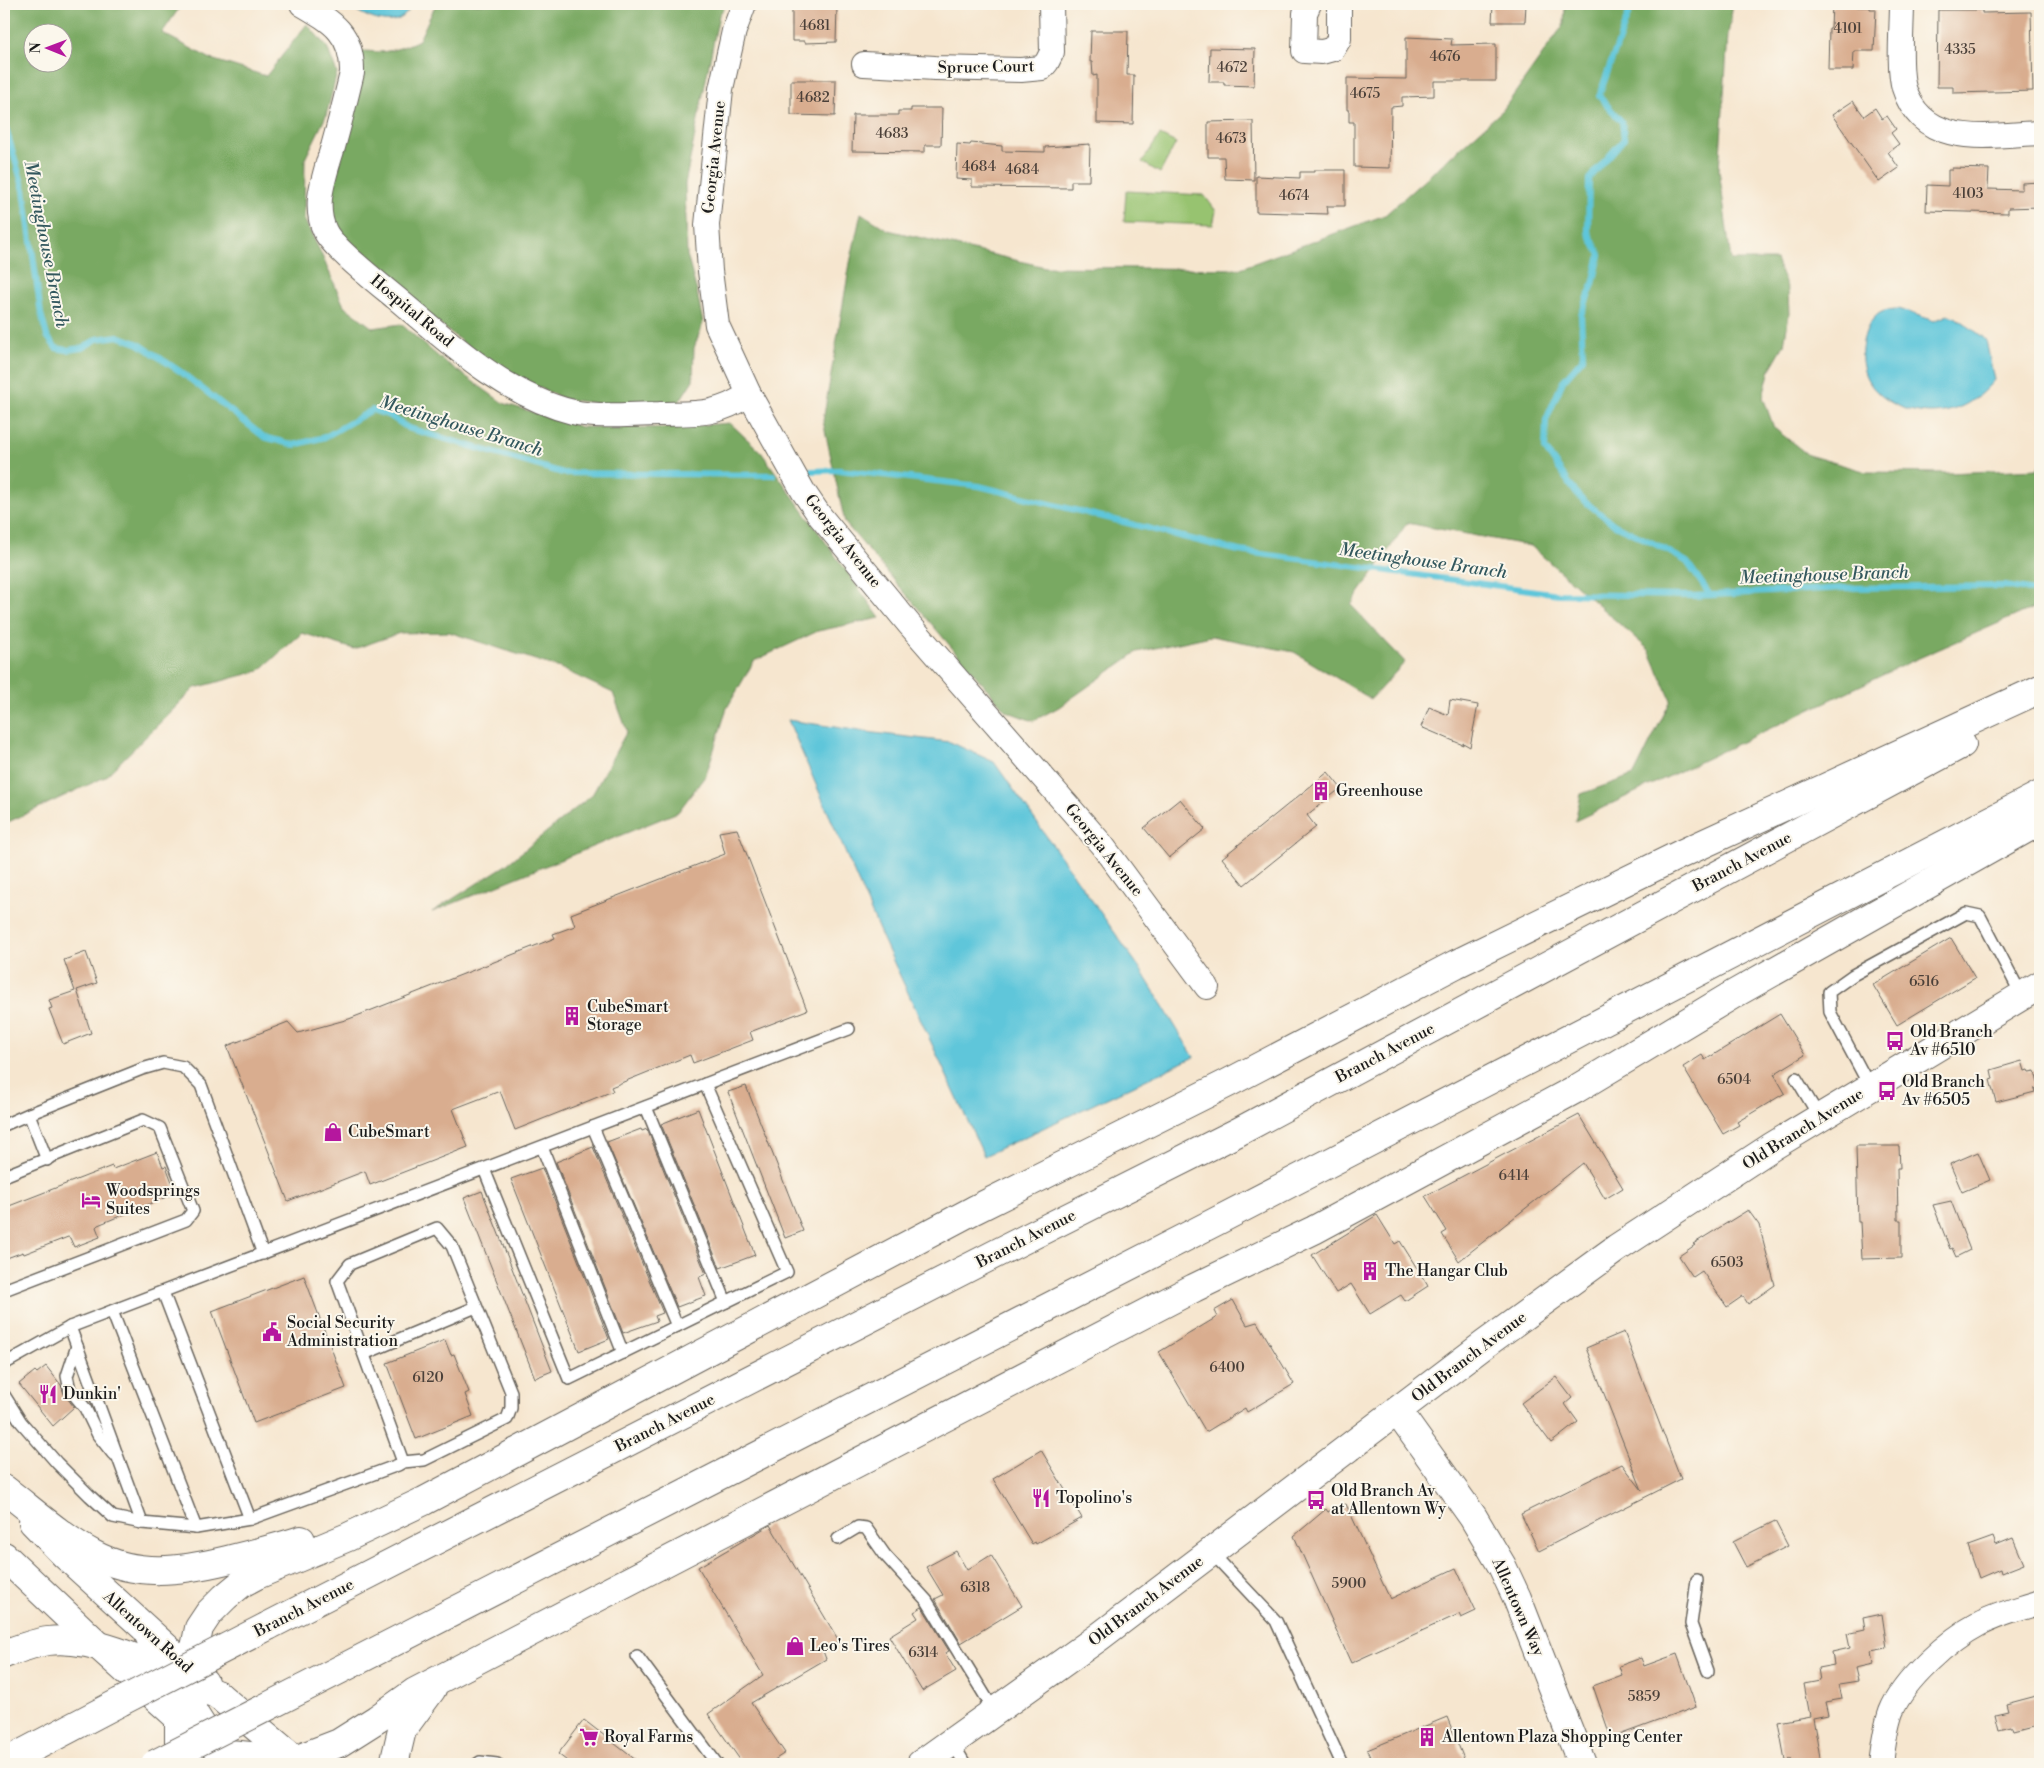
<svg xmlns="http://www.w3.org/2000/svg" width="2044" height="1768" font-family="'Libre Bodoni',serif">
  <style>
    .green { fill: #97c370; stroke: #5a7046 }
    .forest { fill: #79a962; stroke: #4a623f; fill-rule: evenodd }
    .water { fill: #5ec6da; stroke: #3d717b }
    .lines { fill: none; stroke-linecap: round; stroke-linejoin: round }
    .stream { stroke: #5ec6da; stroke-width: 6 }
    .building { fill: #d9ad8f }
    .service-casing { stroke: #68635b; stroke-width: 14 }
    .minor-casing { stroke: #68635b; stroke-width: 26 }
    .tertiary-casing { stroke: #68635b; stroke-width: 30 }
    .secondary-casing { stroke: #68635b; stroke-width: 30 }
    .primary-casing { stroke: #68635b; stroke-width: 30 }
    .motorway-casing { stroke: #68635b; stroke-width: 30 }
    .service { stroke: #fff; stroke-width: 11 }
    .minor { stroke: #fff; stroke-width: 24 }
    .tertiary { stroke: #fff; stroke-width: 28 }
    .secondary { stroke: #fff; stroke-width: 28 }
    .primary { stroke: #fff; stroke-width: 28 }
    .motorway { stroke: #fff; stroke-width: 28 }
    .motorway-bridge-casing { stroke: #68635b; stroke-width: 30; stroke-linecap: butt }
    .motorway-bridge { stroke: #fff; stroke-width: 28 }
    .labels { text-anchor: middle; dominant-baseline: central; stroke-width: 4; stroke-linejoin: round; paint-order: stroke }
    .number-label { font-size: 14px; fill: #4b4039 }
    .street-label { font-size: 16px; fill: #1c1c1c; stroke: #fbf7ec }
    .poi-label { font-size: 16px; fill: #1c1c1c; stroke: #fbf7ec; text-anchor: start }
    .water-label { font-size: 18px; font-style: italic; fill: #33585e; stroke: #fbf7ec }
  </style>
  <rect width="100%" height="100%" fill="#fbf7ec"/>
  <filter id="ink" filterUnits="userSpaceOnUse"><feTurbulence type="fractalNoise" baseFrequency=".02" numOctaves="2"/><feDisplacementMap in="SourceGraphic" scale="10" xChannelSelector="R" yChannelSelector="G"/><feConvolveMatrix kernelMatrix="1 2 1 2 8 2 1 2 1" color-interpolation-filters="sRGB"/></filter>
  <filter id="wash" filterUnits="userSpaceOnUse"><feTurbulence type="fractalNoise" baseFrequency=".0096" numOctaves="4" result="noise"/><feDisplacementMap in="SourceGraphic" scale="20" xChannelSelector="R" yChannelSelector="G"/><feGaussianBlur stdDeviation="1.12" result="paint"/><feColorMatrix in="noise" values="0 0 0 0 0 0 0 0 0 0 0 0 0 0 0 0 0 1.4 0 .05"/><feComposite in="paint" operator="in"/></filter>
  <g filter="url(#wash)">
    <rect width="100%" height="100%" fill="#f6e6cf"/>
    <g class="green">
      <path d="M1160,135l16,8 -16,30 -18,-11z"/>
      <path d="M1126,191l78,4 12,16 -3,14 -89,-3z"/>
    </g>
    <g class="forest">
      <path d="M4,4h178l-20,29 49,26 55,17 41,-52 20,23 10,26 -11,43 -21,43 -1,60 16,32 24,55 29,22 28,-4 39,34 63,45 78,24 83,1 66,-5 31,29 119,166 -62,13 -64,30 -27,47 -21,67 -28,37 -246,100 74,-47 86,-70 35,-64 -14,-38 -53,-25 -111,-36 -49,1 -46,16 -52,-16 -43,38 -64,17 -90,89 -101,47zM32,32h30v30h-30z"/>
      <path d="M436,4h291l-8,11 -34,169 2,71 10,37 6,31 -9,25 -1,32 -16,25 -84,-2 -29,-4 -71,-33 -88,-69 -71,-67 -9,-41 31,-137c9,-2 16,0 24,0 14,-1 27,-6 39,-12z"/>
      <path d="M1565,4h168l-5,31 -9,135 12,90h45l12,30 1,24 -5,31 -14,24 -7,28 11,31 34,27 59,17 81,1 89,-4 3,-4v140l-130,57 -335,159 6,-27 53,-19 37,-75 -22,-50 -118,-104 -124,-23 -56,82 54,57 -34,37 -77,-47 -83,-16 -74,16 -78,55 -26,14 -27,-10 -161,-188 -22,-102 27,-158 11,-50 27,17 157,37 193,2 147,-54 118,-105 61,-86z"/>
    </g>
    <g class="water">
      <path d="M347,4h65c-12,30 -46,15 -65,0z"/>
      <path d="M1899,309l35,12 14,-6 7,2 24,17 7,6 8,40c-10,12 -21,22 -36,28 -29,12 -71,2 -89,-26 -12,-18 -9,-52 8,-67 6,-5 15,-6 22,-6z"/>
      <path d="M788,720l86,13 76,9 44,20 145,205 55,90 -210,99 -102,-219z"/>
    </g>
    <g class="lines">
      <g class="stream">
        <path d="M1632,4l-33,92 23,26 2,17 -35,40 -1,53 12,23 -7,29 -12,31 2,43 -20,23 -17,39 -1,29 34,48 36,28 46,22 26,15 23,33"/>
        <path d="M4,122l20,68 17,124 6,22 9,12 11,2 15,-2 15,-9 21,-3 21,8 42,28 83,65 30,8 31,-8 47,-27 18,6 18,12 155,45 210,2"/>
        <path d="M811,471l28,-1 140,16 260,65 320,43 135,2 152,-8 159,-2 35,6"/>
      </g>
    </g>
    <g id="blocks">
      <g class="building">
        <path d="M1493,4h33l-1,18h-33z"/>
        <path d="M1832,4h25v3h13v2h6l-2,42h-20l-1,19h-25l1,-42h2z"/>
        <path d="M792,7h45l-1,35 -31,1v-2h-13z"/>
        <path d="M1938,10h44v3l49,-1 2,79 -80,2v-6h-16z"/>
        <path d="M1091,31h37l-1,44h7l-1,49 -36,-1v-48l-4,1 -1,-14h-2z"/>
        <path d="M1406,37l46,2 -1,6 45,-1v37h-62v15l-32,1v9l-11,1 -1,61 -36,-1v-45h-5v-12h-2v-32l59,1z"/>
        <path d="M1210,48l45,1 -1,37 -30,-1v-3h-15z"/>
        <path d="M791,80h45l-1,36 -44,-1z"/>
        <path d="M1853,101l11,15 11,-8 7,11 5,-3 9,13 -5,4 8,11 -11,8 11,16 -20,14 -47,-67z"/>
        <path d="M911,108h31l-1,37h-16v7l-73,-1 1,-36h45v-4h13z"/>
        <path d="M1253,121l1,59 -29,-1 -1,-22h-16v-35z"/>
        <path d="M971,143l31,3v5l43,1v-5l45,-3 -1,37h-18v7l-99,-1v-7l-16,-1 1,-35 13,1z"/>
        <path d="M1952,168l37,1 -1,20 34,1v-7l18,-1v25l-32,1v5l-82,-2 1,-26 21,1v-16h4z"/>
        <path d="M1314,170h31v36h-18l1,8 -72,-2v-36l44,2v-6h14z"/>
        <path d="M1450,700l28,5 -8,42 -7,-4v2l-42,-18 8,-20 19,8z"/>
        <path d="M1328,772l13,16 -34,27 9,12 -72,58 -22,-27z"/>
        <path d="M1180,799l25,30 -36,29 -25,-30z"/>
        <path d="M737,829l70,181 -57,22 3,8 -60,23 -3,-8 -79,32 2,4 -98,39 -15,-39 -47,18 15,38 -98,38 -5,-14 -77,30 -61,-155 61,-24 10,11 51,-14 206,-81 -2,-4 22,-8 -4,-12 154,-60 -6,-22z"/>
        <path d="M1951,938l24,40 -78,47 -24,-40z"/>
        <path d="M86,952l11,31 -20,7 14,43 -28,11 -14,-35 3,-1 -3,-8 26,-9 -11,-31z"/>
        <path d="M1780,1014l25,41 -31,19 11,19 -48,29 2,3 -16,9 -40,-67 19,-12 3,5z"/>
        <path d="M2022,1061l3,10 3,-1 1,2 6,-1 4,17 -5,1 1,3 -39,10 -6,-22 3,-1 -2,-9z"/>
        <path d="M746,1086l57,145 -18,7 -57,-146z"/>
        <path d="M698,1109l57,146 -35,13 -59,-144z"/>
        <path d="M1579,1115l44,73 -18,11 -22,-36 -124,98 -17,-27 5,-3 -22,-35z"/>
        <path d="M641,1129l1,2 5,-2 59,145 -7,3 7,19 -29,11 -70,-165z"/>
        <path d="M1856,1146h43l1,22h-3l1,52h3v38l-39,1 -2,-37h-2z"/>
        <path d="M593,1147l70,166 -8,3 2,5 -34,12 -67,-171z"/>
        <path d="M157,1152l6,15 3,-1 10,27 -78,32 -2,2 4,10 -26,10 -4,-9 -2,-1 -44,17 -1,-2 -19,7v-51l108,-42 1,3z"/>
        <path d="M1978,1152l12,28 -28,12 -12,-28z"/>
        <path d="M542,1168l67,171 -30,12 -68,-172z"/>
        <path d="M482,1191l70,180 -17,7 -71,-180z"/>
        <path d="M1951,1201l19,49 -14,7 -4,-9 -2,1 -17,-44z"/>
        <path d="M1748,1210l11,15 16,60 -27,19 -5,-8 -16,11 -25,-36 -9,6 -14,-21 16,-11 -2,-1z"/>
        <path d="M1377,1215l18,29 5,-3 28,45 -23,15 -4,-6 -31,19 -19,-30 -15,9 -24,-38z"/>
        <path d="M304,1276l42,112 -92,35 -42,-112z"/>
        <path d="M1233,1300l14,25 10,-3 37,62 -47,28 -2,-4 -39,24 -47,-80 58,-35 -3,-6z"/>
        <path d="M1624,1332l57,147 -142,72 -18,-37 101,-50 20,26 -56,-142z"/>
        <path d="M445,1340l6,15 3,-1 15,38 -4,2 8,22 -57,23 -29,-76z"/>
        <path d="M46,1366l15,19 3,9 10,13 -21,19 -34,-42 16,-13 2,2z"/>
        <path d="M1556,1377l16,21 -7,6 13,18 -27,21 -30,-40z"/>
        <path d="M1041,1450l41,68 -46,26 -1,-2 -3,2 -39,-65z"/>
        <path d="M1346,1504l44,95 66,-31 20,43 -15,7 -2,-4 -108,49 -57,-127 32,-27 2,3z"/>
        <path d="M1775,1521l13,25 -42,21 -13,-25z"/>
        <path d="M770,1525l69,116 -16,10 3,8 -75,44 34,50 -17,11h-25l-35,-50 55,-39 -65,-108z"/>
        <path d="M1993,1537l3,8 17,-7 11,26 -23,9 -1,-4 -21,9 -11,-32z"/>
        <path d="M956,1551l11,19 24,-15 31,51 -61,37 -26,-44 8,-4 -17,-28z"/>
        <path d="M922,1607l27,44 -4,2 11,18 -34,20 -33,-55 29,-18 -4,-6z"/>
        <path d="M1882,1614l5,34 -16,3 2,13 -18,4 3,13 -19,3 3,15 -17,3 3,13 -15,3 8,46h-29l-1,-5 -6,1 -7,-38 32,-6 -6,-32 16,-3 -2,-13 16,-3 -2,-13 18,-4 -3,-14 18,-4 -2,-12z"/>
        <path d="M1677,1654l19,53 -85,31 -18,-52 29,-11 -3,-9 22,-8 3,8z"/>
        <path d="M2040,1695v30l-27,7 -2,-5 -12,3 -4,-16 13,-3 -2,-7z"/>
        <path d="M1447,1717l19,47h-93l-6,-14z"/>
        <path d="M584,1720l57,44h-70l-13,-10z"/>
      </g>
    </g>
  </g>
  <g filter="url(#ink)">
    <use href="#blocks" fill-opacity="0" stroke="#68635b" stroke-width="1"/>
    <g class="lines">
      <g class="service-casing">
        <g id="service">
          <path d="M1796,1078l24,40"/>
          <path d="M1870,1087l-40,-75 -1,-20 24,-17 113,-62 14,3 42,80"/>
          <path d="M646,1107l80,195"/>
          <path d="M29,1114l113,-45 21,-6 20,4 18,18 62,169"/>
          <path d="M4,1125l25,-11 18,46"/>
          <path d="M593,1127l84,199"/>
          <path d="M542,1147l81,206"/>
          <path d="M484,1169l85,210 218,-107 -82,-188"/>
          <path d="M4,1176l139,-56 17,8 33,83 -7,9 -182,70"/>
          <path d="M163,1292l87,227"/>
          <path d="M112,1311l84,217"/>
          <path d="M70,1327l72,196"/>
          <path d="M77,1346l-10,30 3,14 15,18 13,27 15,19"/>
          <path d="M364,1354l112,-47"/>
          <path d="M4,1364l66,-37 779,-298"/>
          <path d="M4,1395l17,27 36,41 33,33 23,21 29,6 54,5 54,-9 148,-54 5,-3 -66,-181 13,-17 87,-36 15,18 59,146v16l-4,11 -83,41 -21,2"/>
          <path d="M838,1539l20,-12 8,1 19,27 42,46 68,111"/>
          <path d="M1211,1552l65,69 66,143"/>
          <path d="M1697,1580l-6,44 17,47"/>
          <path d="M637,1656l80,108"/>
          <path d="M952,1742l13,22"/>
          <path d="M477,1764l3,-2 17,2"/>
        </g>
      </g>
      <g class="minor-casing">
        <g id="minor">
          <path d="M302,4c31,18 51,30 50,69 -6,25 -12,49 -19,74 -5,16 -11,34 -13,51 -1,11 0,23 5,33 7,16 55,54 71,67 51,43 110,98 177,114 27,6 58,2 86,2 37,-1 58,2 90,-20"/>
          <path d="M744,4l-10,27 -13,58 -14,136 3,46 7,54 15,32 17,37 54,97 17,25 89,108 193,221 105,142"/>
          <path d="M1309,4l-4,9 -1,38 18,1 11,-3 6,-10v-35"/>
          <path d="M1902,4c0,23 -4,63 2,84 19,62 87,47 136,45"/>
          <path d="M864,64l71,4 86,2 21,-2 5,-6 5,-10 -1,-48"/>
          <path d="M1881,1764c2,-17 4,-35 10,-52 12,-31 59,-73 88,-88 19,-10 41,-15 61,-22"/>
        </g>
      </g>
      <g class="tertiary-casing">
        <path id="tertiary" d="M1398,1412l75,105 29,49 15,32 65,166"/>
      </g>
      <g class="secondary-casing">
        <g id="secondary">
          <path d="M33,1522l33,34 138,126"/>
          <path d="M4,1556l95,90 89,80"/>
          <path d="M921,1764l178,-127 386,-293 132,-96 156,-102 267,-161"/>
        </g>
      </g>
      <g class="primary-casing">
        <path id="primary" d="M218,1695l82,69"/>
      </g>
      <g class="motorway-casing">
        <g id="motorway">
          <path d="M2040,689l-359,165 -225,110 -228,119 -254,127 -550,291 -76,36 -91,38 -15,8 -17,14 -16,16 -10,15 -11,54 5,30 26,41 76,7 44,-17 38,-24 38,-27 779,-404 120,-58 262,-141 158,-95 306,-173"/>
          <path d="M4,1489c29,22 57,48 89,65 44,24 88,17 134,6 25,-6 49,-12 74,-20"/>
          <path d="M268,1626l731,-374 239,-120 724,-388"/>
          <path d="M148,1633l17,39 14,47v45"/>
          <path d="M4,1654c14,-5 29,-11 44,-13 52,-7 123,34 170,54"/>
          <path d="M302,1689l913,-467 825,-427"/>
          <path d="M4,1763l116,-61"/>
          <path d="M394,1764l8,-34 30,-41"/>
        </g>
      </g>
      <use href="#service" class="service"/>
      <use href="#minor" class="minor"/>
      <use href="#tertiary" class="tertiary"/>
      <use href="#secondary" class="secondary"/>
      <use href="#primary" class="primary"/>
      <use href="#motorway" class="motorway"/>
      <g class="motorway-bridge-casing">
        <g id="motorway-bridge">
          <path d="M120,1702l148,-76"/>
          <path d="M155,1764l147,-75"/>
        </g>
      </g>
      <use href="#motorway-bridge" class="motorway-bridge"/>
    </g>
  </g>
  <defs>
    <g id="building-bare" transform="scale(1.5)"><path d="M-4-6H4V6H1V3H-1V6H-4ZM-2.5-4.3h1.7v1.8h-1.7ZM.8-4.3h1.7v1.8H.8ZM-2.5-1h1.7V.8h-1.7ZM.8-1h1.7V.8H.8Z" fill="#b5179e" stroke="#fbf7ec" stroke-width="2.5" paint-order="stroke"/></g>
    <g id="bus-bare" transform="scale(1.5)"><path d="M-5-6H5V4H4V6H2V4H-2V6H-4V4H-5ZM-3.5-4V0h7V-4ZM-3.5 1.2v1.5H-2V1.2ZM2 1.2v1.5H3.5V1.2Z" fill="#b5179e" stroke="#fbf7ec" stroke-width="2.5" paint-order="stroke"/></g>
    <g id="shop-bare" transform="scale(1.5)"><path d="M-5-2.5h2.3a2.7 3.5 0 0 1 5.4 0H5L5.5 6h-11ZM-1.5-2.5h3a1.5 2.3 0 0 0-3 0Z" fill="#b5179e" stroke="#fbf7ec" stroke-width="2.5" paint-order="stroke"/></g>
    <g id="hotel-bare" transform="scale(1.5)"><path d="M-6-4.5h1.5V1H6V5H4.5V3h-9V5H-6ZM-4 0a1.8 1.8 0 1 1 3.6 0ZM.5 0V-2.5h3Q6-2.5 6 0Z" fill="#b5179e" stroke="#fbf7ec" stroke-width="2.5" paint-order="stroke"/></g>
    <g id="civic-bare" transform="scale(1.5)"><path d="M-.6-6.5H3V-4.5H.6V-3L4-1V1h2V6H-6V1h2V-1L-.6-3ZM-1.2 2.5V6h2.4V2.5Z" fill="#b5179e" stroke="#fbf7ec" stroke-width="2.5" paint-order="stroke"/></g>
    <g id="restaurant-bare" transform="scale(1.5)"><path d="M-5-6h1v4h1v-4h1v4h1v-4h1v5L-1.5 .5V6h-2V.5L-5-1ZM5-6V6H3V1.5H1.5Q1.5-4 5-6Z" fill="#b5179e" stroke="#fbf7ec" stroke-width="2.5" paint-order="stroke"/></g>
    <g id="supermarket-bare" transform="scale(1.5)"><path d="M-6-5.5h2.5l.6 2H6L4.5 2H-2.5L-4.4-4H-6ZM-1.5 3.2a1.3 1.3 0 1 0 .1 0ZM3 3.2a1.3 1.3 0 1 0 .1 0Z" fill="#b5179e" stroke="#fbf7ec" stroke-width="2.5" paint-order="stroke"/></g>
  </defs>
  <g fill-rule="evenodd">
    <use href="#building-bare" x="1321" y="791"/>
    <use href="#building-bare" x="572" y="1016"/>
    <use href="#bus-bare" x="1895" y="1041"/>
    <use href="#bus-bare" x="1887" y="1091"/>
    <use href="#shop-bare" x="333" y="1132"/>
    <use href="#hotel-bare" x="91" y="1200"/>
    <use href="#building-bare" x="1370" y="1271"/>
    <use href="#civic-bare" x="272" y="1332"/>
    <use href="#restaurant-bare" x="48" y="1394"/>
    <use href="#restaurant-bare" x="1041" y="1498"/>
    <use href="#bus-bare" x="1316" y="1500"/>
    <use href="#shop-bare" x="795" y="1646"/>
    <use href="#supermarket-bare" x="589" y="1737"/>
    <use href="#building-bare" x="1427" y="1737"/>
  </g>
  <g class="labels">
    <g class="number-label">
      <text x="815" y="26">4681</text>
      <text x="1848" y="29">4101</text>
      <text x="1960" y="50">4335</text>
      <text x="1445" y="57">4676</text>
      <text x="1232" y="68">4672</text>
      <text x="1365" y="94">4675</text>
      <text x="813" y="98">4682</text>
      <text x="892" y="134">4683</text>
      <text x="1231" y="139">4673</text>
      <text x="979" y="167">4684</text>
      <text x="1022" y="170">4684</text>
      <text x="1968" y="194">4103</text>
      <text x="1294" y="196">4674</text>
      <text x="1924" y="982">6516</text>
      <text x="1734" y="1080">6504</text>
      <text x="1514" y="1176">6414</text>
      <text x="1727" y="1263">6503</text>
      <text x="1227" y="1368">6400</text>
      <text x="428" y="1378">6120</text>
      <text x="1349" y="1584">5900</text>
      <text x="975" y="1588">6318</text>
      <text x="923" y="1653">6314</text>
      <text x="1644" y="1697">5859</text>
    </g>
    <g class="street-label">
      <text transform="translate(986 67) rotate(-1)">Spruce Court</text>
      <text transform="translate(714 157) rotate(-84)">Georgia Avenue</text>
      <text transform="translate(412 311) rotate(40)">Hospital Road</text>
      <text transform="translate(843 541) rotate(52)">Georgia Avenue</text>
      <text transform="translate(1104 850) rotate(51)">Georgia Avenue</text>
      <text transform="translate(1742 862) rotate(-28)">Branch Avenue</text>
      <text transform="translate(1385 1053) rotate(-28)">Branch Avenue</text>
      <text transform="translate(1803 1129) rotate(-32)">Old Branch Avenue</text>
      <text transform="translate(1026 1239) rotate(-27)">Branch Avenue</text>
      <text transform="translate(1469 1357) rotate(-37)">Old Branch Avenue</text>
      <text transform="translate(665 1423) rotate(-27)">Branch Avenue</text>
      <text transform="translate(1146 1601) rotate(-37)">Old Branch Avenue</text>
      <text transform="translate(1518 1607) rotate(66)">Allentown Way</text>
      <text transform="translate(304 1608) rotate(-27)">Branch Avenue</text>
      <text transform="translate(148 1632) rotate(42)">Allentown Road</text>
    </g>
    <g class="poi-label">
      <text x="1336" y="791">Greenhouse</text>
      <text x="587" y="1007">CubeSmart<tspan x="587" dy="18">Storage</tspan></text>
      <text x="1910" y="1032">Old Branch<tspan x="1910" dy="18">Av #6510</tspan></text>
      <text x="1902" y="1082">Old Branch<tspan x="1902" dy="18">Av #6505</tspan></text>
      <text x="348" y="1132">CubeSmart</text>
      <text x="106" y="1191">Woodsprings<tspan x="106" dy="18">Suites</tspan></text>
      <text x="1385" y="1271">The Hangar Club</text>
      <text x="287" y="1323">Social Security<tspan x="287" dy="18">Administration</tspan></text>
      <text x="63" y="1394">Dunkin'</text>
      <text x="1331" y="1491">Old Branch Av<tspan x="1331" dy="18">at Allentown Wy</tspan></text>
      <text x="1056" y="1498">Topolino's</text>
      <text x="810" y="1646">Leo's Tires</text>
      <text x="604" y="1737">Royal Farms</text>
      <text x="1442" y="1737">Allentown Plaza Shopping Center</text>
    </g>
    <g class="water-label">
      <text transform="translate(46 244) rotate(79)">Meetinghouse Branch</text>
      <text transform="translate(461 426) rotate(17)">Meetinghouse Branch</text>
      <text transform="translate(1423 561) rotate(8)">Meetinghouse Branch</text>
      <text transform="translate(1824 575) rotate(-2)">Meetinghouse Branch</text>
    </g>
  </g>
  <rect width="2044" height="1768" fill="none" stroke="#fbf7ec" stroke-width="20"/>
  <g transform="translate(48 48) rotate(271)"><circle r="24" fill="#fbf7ec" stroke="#a29f99"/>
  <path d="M0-4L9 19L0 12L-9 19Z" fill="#b5179e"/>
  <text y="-8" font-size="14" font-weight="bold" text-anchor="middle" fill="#1c1c1c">N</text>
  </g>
</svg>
